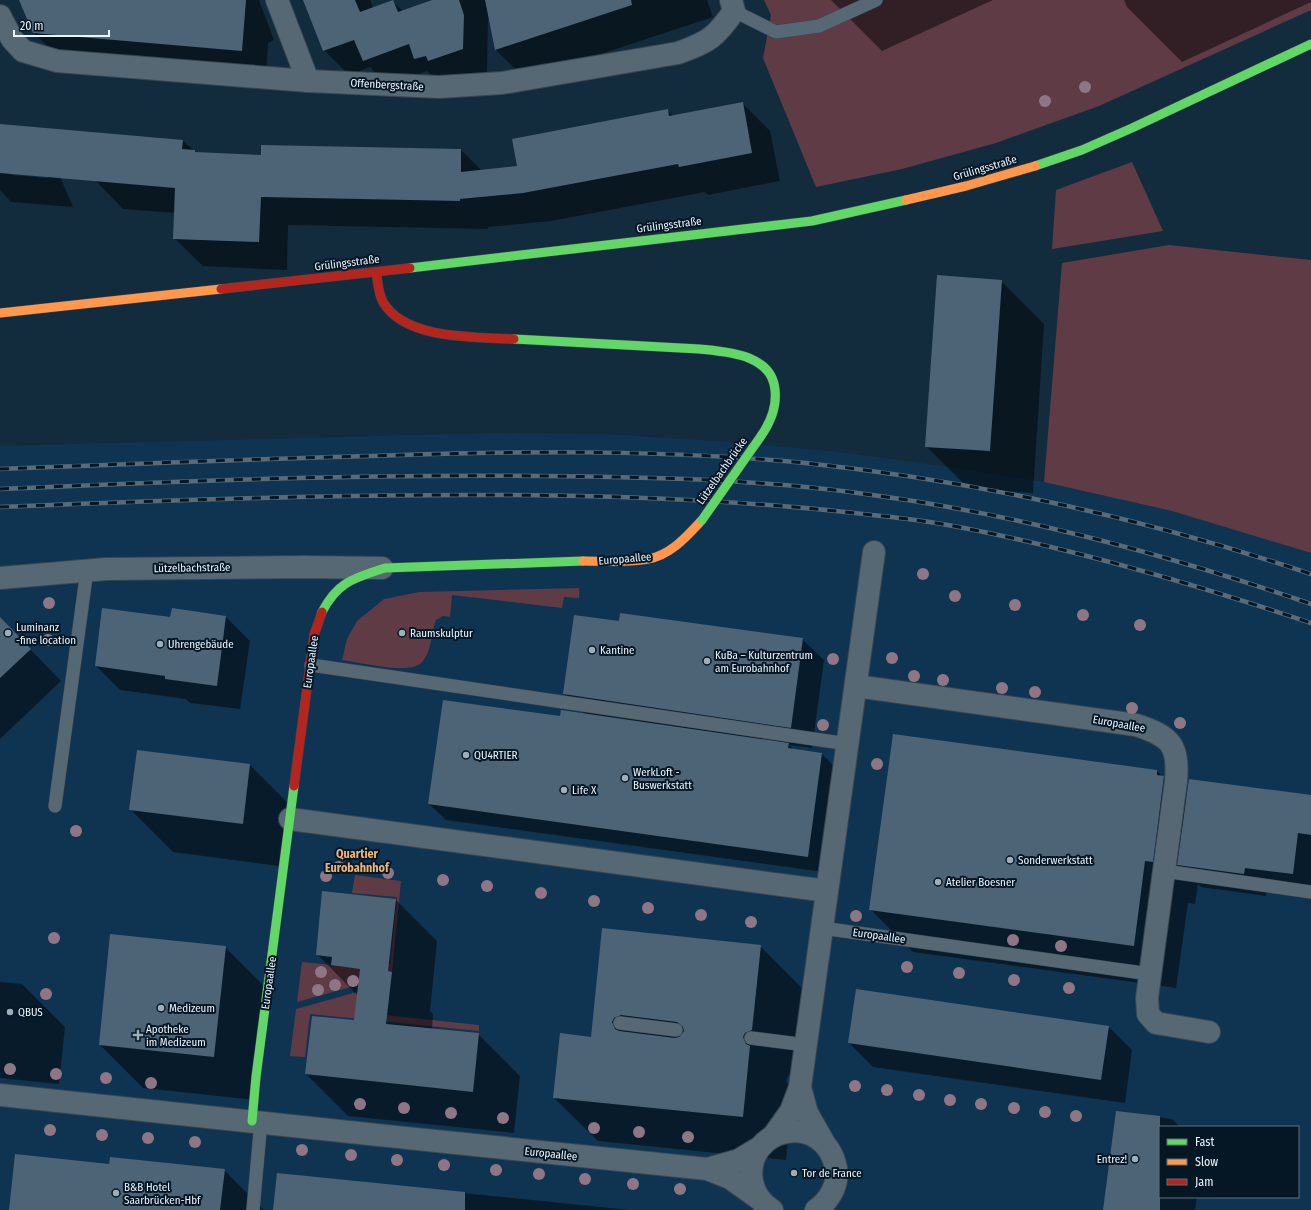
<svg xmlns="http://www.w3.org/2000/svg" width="1311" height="1210" font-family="'Fira Sans Condensed',sans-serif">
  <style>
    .built { fill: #0f3451; fill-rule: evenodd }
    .green { fill: #5f3b46 }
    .shadow { fill: #0007; fill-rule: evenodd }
    .building { fill: #4c6476; fill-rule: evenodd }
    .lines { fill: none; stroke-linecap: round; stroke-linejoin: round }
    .lane-casing { stroke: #374651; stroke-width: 14 }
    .street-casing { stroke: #374651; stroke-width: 24 }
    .fast-casing { stroke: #374651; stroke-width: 10 }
    .slow-casing { stroke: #374651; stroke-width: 10 }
    .jam-casing { stroke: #374651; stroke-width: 10 }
    .lane { stroke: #576875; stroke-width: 13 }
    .street { stroke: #576875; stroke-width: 22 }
    .fast { stroke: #63d668; stroke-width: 9 }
    .slow { stroke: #ff974d; stroke-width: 9 }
    .jam { stroke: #b3261e; stroke-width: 9 }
    .rail-casing { stroke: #596a78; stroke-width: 4.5 }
    .rail { stroke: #051625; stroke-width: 3; stroke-dasharray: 9; stroke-linecap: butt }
    .fast-bridge-casing { stroke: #374651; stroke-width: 10; stroke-linecap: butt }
    .fast-bridge { stroke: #63d668; stroke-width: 9 }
    .tree { fill: #8f7685 }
    .poi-dot { fill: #9fafba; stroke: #051625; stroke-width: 1.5 }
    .labels { text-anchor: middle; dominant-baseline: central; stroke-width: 4; stroke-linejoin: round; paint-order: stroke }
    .street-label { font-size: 11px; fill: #ebf5fd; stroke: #051625 }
    .poi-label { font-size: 11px; fill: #ebf5fd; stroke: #051625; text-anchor: start }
    .neighbourhood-label { font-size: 12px; font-weight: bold; fill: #ecb379; stroke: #051625 }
  </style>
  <rect width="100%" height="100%" fill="#122c3e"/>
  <path class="built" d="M495,433l111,1 110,7 113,10 107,14 108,17 128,29 139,42v657h-1311v-764zM1160,1127h138v70h-138z"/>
  <g class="green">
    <path d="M764,0h547v10l-212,96 -103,37 -94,26 -86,18 -53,-129 8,-43z"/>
    <path d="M1132,162l31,69 -111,18 4,-59z"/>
    <path d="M1169,245l142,15v293l-139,-42 -128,-29 18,-219z"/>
    <path d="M579,588v10l-15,-1 -2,11 -110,-13 -2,22 -7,-1 -7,4c-5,12 -4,33 -15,43 -12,12 -62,-1 -79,-3l5,-21 10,-18 27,-22 35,-7z"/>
    <path d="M355,875l46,6 -9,91 -32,-3 -2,16 -61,17 5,-40 29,3 21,-4 38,3 7,-67 -45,-4z"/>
    <path d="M357,992l11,1 -2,20 113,12v6l-169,-17 -5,43 -15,-1 6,-47z"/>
  </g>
  <g class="shadow">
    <path d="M20,0h239l15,40 -6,3 -2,32 -208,-18 -24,-24z"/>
    <path d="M305,0h65l3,8 20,-6 10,9 32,-11h272l6,17 -188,62 -29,-29 -8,-34 -1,58 -47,9 -13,-12 -39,15 -18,-19 -21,8 -25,-25z"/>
    <path d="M831,0h162l-111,51z"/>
    <path d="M1124,0h187v2l-129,60 -55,-55z"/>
    <path d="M742,103l28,28 10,50 -72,14 -3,-3 -154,29 -63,6v2l-200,-4 -1,45 -84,-4 -29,-28 1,-25 -52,-4 -28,-29 88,-39 14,12 65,3 199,-6 21,21 37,-4 148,-57 6,6z"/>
    <path d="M0,125l52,33 21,49 -62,-5 -11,-12zM12,173l36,3v2l-36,-3z"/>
    <path d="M1001,281l43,43 -11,169 -64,-4 -43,-43z"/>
    <path d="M226,617l24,24 -10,68 -50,-6 -4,-4 -66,-9 -24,-24 75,-47z"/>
    <path d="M0,618l61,63 -61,58z"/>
    <path d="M620,622l182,17 22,21 -12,88 -23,-3 5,5 28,4 16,16 -14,102 -378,-52 -17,-16 132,-86 24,-4 -21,-20z"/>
    <path d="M250,765l43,43 -8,59 -112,-15 -43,-43z"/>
    <path d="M1157,771l30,29 124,-4v100l-44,-6 -1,6 -65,-9 -3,-3 -3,20 -7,-1 -12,85 -263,-36 -43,-43z"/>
    <path d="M396,900l41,41 -7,70 3,3 -1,15 46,5 42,42 -6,57 -166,-17 -42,-42 49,-53 3,-25 -41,-42z"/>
    <path d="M603,929l157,17 43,43 -8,84 -7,3 -2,5 7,9 -7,70 -188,-19 -44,-43 38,-60z"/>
    <path d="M225,947l43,43 -11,110 -114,-12 -43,-43z"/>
    <path d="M0,982l22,2 43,43 -6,57 -59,-6z"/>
    <path d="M1108,1026l24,24 -7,53 -252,-36 -24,-24z"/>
    <path d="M1117,1112l55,7 8,8h-20v70h37l-2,13h-91z"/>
    <path d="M110,1165l114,5 40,40h-254z"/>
    <path d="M278,1174l351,36h-355z"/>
  </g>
  <g class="building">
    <path d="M19,0h227l-4,51 -209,-18z"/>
    <path d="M303,0h52l5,12 33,-12 5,12 34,-12h27l5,15 -1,34 -35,12 -2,-5 -12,3 -5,-15 -46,17 -9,-21 -31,11z"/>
    <path d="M485,0h146l1,5 -137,45z"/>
    <path d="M743,102l9,51 -73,14 -1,-3 -155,29 -63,6v2l-199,-4 -2,45 -86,-3 2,-51 -175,-15v-49l183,16 -1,9 13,1v2l66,3v-10l200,4v23l56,-6 -5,-27 156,-30 1,7z"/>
    <path d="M937,275l65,5 -12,171 -65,-4z"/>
    <path d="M102,608l68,9 2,-9 54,8 -9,70 -52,-7v-3l-70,-10z"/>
    <path d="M620,613l183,25 -12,90 -228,-34 11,-79 45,6z"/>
    <path d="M0,617l31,32 -31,29z"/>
    <path d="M443,700l117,16 1,-6 228,33 -1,5 34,5 -14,104 -380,-53z"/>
    <path d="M893,734l264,36v5l7,1 -11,86 -8,-1 -11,85 -265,-36z"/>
    <path d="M137,750l113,14 -7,60 -114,-14z"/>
    <path d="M1189,779l122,16v40l-13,-2 -5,41 -48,-6 -1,6 -67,-9z"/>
    <path d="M322,891l74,8 -8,72 4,1 -6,52 93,9 -6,59 -168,-18 7,-58 42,4 6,-51 -29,-4 1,-8 -16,-2z"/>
    <path d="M602,928l159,17 -9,85 -7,3 -2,4 3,7 4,2 -7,71 -190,-19 7,-65 31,4zM621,1015l56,7 6,5 1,4 -5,6 -4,1 -56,-7 -4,-2 -3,-7 2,-4z"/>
    <path d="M110,934l116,12 -12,111 -115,-12z"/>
    <path d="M856,989l253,37 -8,54 -253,-37z"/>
    <path d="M1116,1111l44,5v94h-57z"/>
    <path d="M15,1154l94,10 1,-7 115,12 -5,41h-211z"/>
    <path d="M277,1173l188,19v18h-192z"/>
  </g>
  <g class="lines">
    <g class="lane-casing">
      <g id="lane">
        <path d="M734,11l42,21 43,-6 57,-26"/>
        <path d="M311,665l537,79"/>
        <path d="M55,806l32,-236"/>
        <path d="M1164,871l147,21"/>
        <path d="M822,928l328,46"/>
        <path d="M620,1023l56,7"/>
        <path d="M751,1038l55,7"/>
        <path d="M253,1210l8,-89"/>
      </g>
    </g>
    <g class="street-casing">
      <g id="street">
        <path d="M277,0l31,81"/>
        <path d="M0,16l12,23 11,12 34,10 251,20 131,6 63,-4 176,-30c31,-11 38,-16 56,-42l-3,-11"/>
        <path d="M0,578l106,-9 199,-2 77,1"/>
        <path d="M856,686l280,39c34,11 43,19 40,56l-29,217 1,16 8,9 53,9"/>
        <path d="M290,819l537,72"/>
        <path d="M800,1087l7,26 17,30"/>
        <path d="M0,1095c236,24 471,51 707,74l23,9 28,20"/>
        <path d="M774,1135l17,-24 9,-24 74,-535"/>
        <path d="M707,1169l32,-9 20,-12"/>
        <path d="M772,1210c-11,-7 -18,-17 -20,-29 -9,-54 72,-72 84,-13 3,17 -7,33 -20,42"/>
      </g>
    </g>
    <g class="fast-casing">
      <g id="fast">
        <path d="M1035,166l47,-16 50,-22 179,-84"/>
        <path d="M410,268l402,-47 94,-21"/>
        <path d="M514,339l185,10c28,3 73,5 76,41 2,17 -5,33 -14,46"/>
        <path d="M322,612c16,-31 33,-34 63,-44l198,-7"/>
        <path d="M252,1121l4,-44 38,-291"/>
      </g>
    </g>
    <g class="slow-casing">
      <g id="slow">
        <path d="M906,200l60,-14 69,-20"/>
        <path d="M0,313l221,-24"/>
        <path d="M583,561c20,0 45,2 65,-2 23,-4 39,-23 54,-39"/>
      </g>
    </g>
    <g class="jam-casing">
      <g id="jam">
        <path d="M376,272c2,9 2,21 7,30 22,38 93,35 131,37"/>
        <path d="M221,289l189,-21"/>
        <path d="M294,786l20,-151 8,-23"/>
      </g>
    </g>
    <use href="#lane" class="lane"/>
    <use href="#street" class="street"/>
    <use href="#fast" class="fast"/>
    <use href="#slow" class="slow"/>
    <use href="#jam" class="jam"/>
    <g class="rail-casing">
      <g id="rail">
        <path d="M0,469c124,-5 248,-10 372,-13 144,-5 289,-7 433,7 172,18 342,56 506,111"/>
        <path d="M0,489c180,-8 360,-15 540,-13 108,1 218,3 325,18 153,20 301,60 446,110"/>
        <path d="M0,507c206,-8 413,-16 619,-10 85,3 169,8 253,18 31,3 62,7 92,13 118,23 233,57 347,95"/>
      </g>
    </g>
    <use href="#rail" class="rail"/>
    <g class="fast-bridge-casing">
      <path id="fast-bridge" d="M702,520l59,-84"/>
    </g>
    <use href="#fast-bridge" class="fast-bridge"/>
  </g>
  <g class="tree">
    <circle cx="1085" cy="87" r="6"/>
    <circle cx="1045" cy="101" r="6"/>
    <circle cx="923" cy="574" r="6"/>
    <circle cx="955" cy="596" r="6"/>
    <circle cx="49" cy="603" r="6"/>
    <circle cx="1015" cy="605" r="6"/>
    <circle cx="1083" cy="615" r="6"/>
    <circle cx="1140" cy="625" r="6"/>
    <circle cx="48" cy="640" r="6"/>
    <circle cx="892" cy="658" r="6"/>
    <circle cx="833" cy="659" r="6"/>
    <circle cx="914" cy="676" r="6"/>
    <circle cx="943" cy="680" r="6"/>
    <circle cx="1002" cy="688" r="6"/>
    <circle cx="1035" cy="692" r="6"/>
    <circle cx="1132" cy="708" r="6"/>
    <circle cx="1180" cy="723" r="6"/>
    <circle cx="823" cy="725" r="6"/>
    <circle cx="877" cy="764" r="6"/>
    <circle cx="76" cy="831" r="6"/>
    <circle cx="339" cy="867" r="6"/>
    <circle cx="388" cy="873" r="6"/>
    <circle cx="326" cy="876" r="6"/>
    <circle cx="443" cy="880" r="6"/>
    <circle cx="487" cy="886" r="6"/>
    <circle cx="541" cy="893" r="6"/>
    <circle cx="594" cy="901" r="6"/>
    <circle cx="648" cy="908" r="6"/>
    <circle cx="701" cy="915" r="6"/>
    <circle cx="856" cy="916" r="6"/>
    <circle cx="751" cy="922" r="6"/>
    <circle cx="54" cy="938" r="6"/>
    <circle cx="1013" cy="940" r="6"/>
    <circle cx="1061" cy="946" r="6"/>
    <circle cx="907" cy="967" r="6"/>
    <circle cx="321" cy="972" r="6"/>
    <circle cx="959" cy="973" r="6"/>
    <circle cx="1014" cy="980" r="6"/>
    <circle cx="353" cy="981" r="6"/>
    <circle cx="335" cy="985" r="6"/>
    <circle cx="1069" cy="988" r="6"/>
    <circle cx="318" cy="990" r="6"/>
    <circle cx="46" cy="994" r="6"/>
    <circle cx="10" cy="1069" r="6"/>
    <circle cx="56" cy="1074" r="6"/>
    <circle cx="106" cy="1078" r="6"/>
    <circle cx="151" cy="1083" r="6"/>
    <circle cx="855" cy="1086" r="6"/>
    <circle cx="887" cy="1090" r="6"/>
    <circle cx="919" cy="1095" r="6"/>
    <circle cx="950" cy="1100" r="6"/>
    <circle cx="360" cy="1104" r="6"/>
    <circle cx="981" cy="1104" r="6"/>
    <circle cx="404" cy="1108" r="6"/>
    <circle cx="1014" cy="1108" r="6"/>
    <circle cx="1045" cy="1112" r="6"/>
    <circle cx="451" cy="1113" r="6"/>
    <circle cx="1076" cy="1116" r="6"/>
    <circle cx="503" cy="1118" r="6"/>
    <circle cx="594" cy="1128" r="6"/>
    <circle cx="50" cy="1130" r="6"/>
    <circle cx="639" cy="1132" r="6"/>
    <circle cx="102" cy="1135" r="6"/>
    <circle cx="688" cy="1137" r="6"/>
    <circle cx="148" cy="1138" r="6"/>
    <circle cx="195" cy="1142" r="6"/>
    <circle cx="302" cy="1150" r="6"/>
    <circle cx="351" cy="1155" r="6"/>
    <circle cx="397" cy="1160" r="6"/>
    <circle cx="444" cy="1165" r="6"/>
    <circle cx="496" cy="1170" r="6"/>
    <circle cx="539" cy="1174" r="6"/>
    <circle cx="585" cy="1179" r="6"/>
    <circle cx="633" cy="1184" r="6"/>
    <circle cx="680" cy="1189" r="6"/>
  </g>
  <g class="poi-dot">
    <circle cx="8" cy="633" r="4"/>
    <circle cx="402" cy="633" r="4"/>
    <circle cx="160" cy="644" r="4"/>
    <circle cx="592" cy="650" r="4"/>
    <circle cx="707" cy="661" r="4"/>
    <circle cx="466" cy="755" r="4"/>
    <circle cx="625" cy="778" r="4"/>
    <circle cx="564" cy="790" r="4"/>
    <circle cx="1010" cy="860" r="4"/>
    <circle cx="938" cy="882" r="4"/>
    <circle cx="161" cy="1008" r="4"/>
    <circle cx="10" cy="1012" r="4"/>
    <path d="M136 1029h4v4h4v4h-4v4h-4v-4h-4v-4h4z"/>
    <circle cx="1135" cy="1159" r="4"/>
    <circle cx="794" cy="1173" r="4"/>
    <circle cx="116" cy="1193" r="4"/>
  </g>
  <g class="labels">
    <g class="street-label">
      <text transform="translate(387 85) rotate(3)">Offenbergstraße</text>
      <text transform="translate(985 168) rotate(-16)">Grülingsstraße</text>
      <text transform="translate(669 225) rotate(-7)">Grülingsstraße</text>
      <text transform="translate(347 263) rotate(-7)">Grülingsstraße</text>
      <text transform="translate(722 471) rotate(-55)">Lützelbachbrücke</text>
      <text transform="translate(625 559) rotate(-5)">Europaallee</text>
      <text transform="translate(192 568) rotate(-1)">Lützelbachstraße</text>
      <text transform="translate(311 662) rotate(-82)">Europaallee</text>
      <text transform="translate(1119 724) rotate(10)">Europaallee</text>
      <text transform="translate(879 936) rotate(8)">Europaallee</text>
      <text transform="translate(269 983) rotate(-82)">Europaallee</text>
      <text transform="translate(551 1154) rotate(6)">Europaallee</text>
    </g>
    <g class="poi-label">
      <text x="16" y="627">Luminanz<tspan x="16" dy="13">-fine location</tspan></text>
      <text x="410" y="633">Raumskulptur</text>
      <text x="168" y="644">Uhrengebäude</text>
      <text x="600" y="650">Kantine</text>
      <text x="715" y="655">KuBa – Kulturzentrum<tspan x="715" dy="13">am Eurobahnhof</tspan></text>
      <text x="474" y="755">QU4RTIER</text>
      <text x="633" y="772">WerkLoft -<tspan x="633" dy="13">Buswerkstatt</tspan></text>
      <text x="572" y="790">Life X</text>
      <text x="1018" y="860">Sonderwerkstatt</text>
      <text x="946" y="882">Atelier Boesner</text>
      <text x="169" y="1008">Medizeum</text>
      <text x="18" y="1012">QBUS</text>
      <text x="146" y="1029">Apotheke<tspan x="146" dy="13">im Medizeum</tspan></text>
      <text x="1127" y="1159" text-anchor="end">Entrez!</text>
      <text x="802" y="1173">Tor de France</text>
      <text x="124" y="1187">B&amp;B Hotel<tspan x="124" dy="13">Saarbrücken-Hbf</tspan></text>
    </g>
    <g class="neighbourhood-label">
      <text x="357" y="854">Quartier<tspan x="357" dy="14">Eurobahnhof</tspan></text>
    </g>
  </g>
  <rect x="1159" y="1126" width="140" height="72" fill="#051625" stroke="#616f7b"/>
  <rect x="1167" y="1139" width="20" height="6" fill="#63d668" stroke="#616f7b"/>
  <text x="1195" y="1146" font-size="12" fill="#ebf5fd">Fast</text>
  <rect x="1167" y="1159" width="20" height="6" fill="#ff974d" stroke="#616f7b"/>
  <text x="1195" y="1166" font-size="12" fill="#ebf5fd">Slow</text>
  <rect x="1167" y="1179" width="20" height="6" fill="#b3261e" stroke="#616f7b"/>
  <text x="1195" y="1186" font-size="12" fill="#ebf5fd">Jam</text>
  <path d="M14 30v6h95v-6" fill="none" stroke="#ebf5fd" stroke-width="2"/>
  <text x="20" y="30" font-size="12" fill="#ebf5fd" stroke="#051625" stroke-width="3" paint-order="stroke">20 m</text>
</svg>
